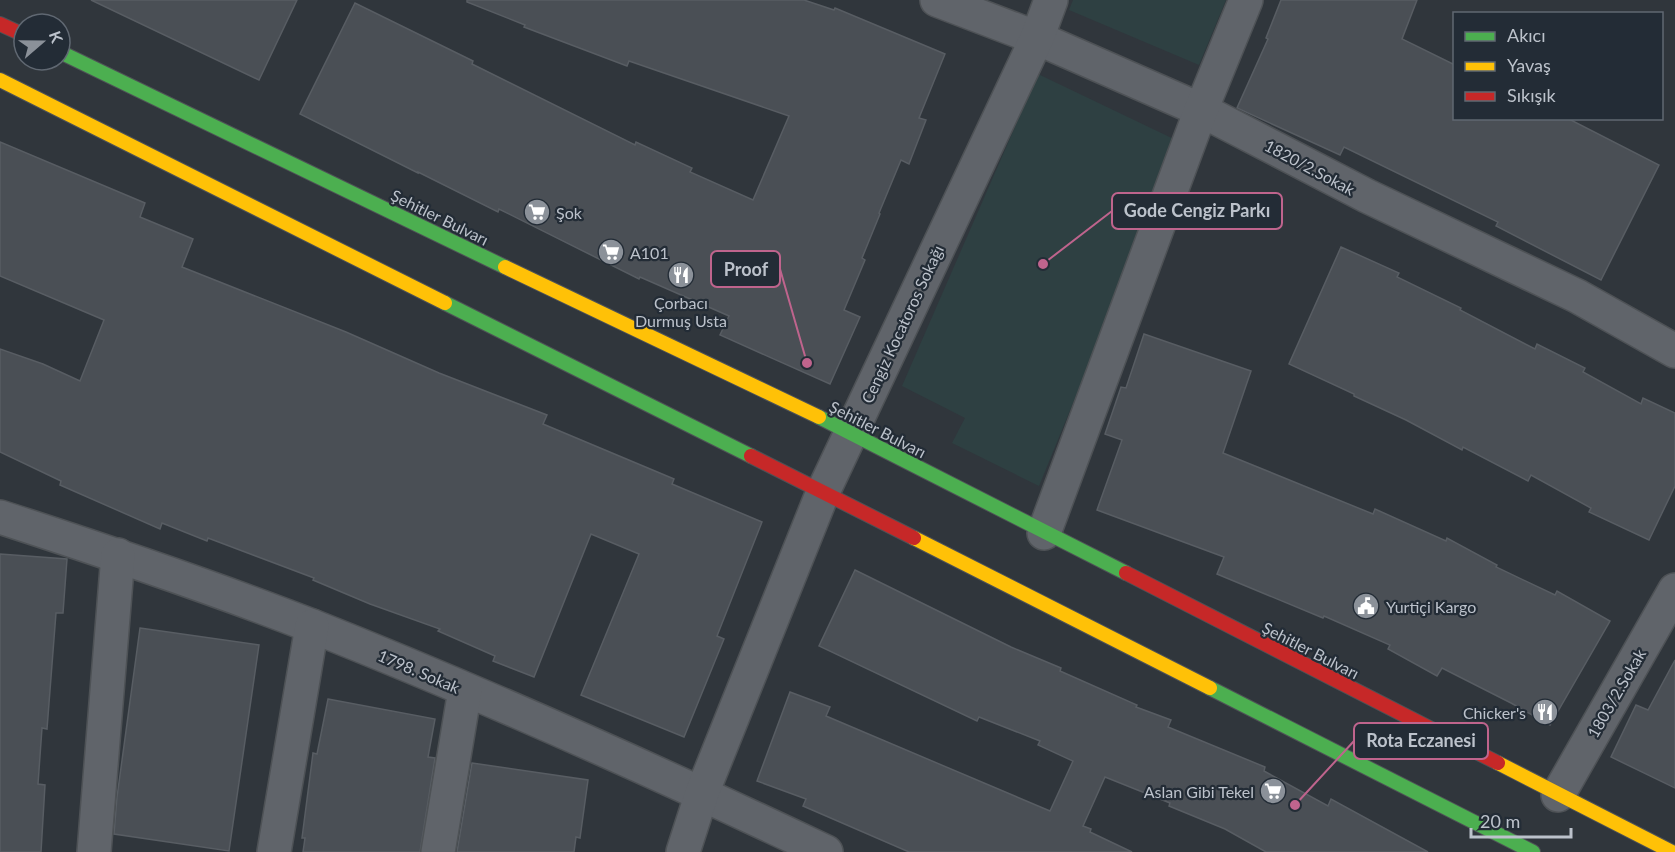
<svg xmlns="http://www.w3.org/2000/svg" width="1675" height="852" font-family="Lato,sans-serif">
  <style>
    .green { fill: #2e4042 }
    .building { fill: #4a4f55; stroke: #585d63; stroke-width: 1.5 }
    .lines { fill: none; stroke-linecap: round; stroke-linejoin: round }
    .street-casing { stroke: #4e5256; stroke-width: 36 }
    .fast-casing { stroke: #4e5256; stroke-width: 16 }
    .slow-casing { stroke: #4e5256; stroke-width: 16 }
    .jam-casing { stroke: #4e5256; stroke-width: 16 }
    .street { stroke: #60646a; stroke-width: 33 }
    .fast { stroke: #4caf50; stroke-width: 14 }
    .slow { stroke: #ffc107; stroke-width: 14 }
    .jam { stroke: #c62828; stroke-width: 14 }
    .labels { text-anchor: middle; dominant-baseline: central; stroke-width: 4.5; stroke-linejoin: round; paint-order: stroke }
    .street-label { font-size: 16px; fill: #bcc2cb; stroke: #232c36 }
    .poi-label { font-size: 16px; fill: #bcc2cb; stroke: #232c36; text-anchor: start }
    .leader { fill: none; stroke: #bf648d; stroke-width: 2 }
    .callout-dot { fill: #bf648d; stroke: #232c36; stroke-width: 2 }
    .callout { fill: #232c36; stroke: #bf648d; stroke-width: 2 }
    .callout-label { font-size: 18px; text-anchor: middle; font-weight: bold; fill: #bcc2cb }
  </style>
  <rect width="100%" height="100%" fill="#30363c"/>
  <g class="green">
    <path d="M1073,0h153l-27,65 -130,-55z"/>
    <path d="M1038,74l142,68 -141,344 -87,-43 13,-25 -63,-32z"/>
  </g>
  <g class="building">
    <path d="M91,0h206l-38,80z"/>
    <path d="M467,0h337l30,10 1,-2 110,46 -26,64 7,2 -17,44 -8,-4 -22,53 1,1 -18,44 3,2 -21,50 16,7 -30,67 -110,-49 9,-19 -89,-39 -1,2 -140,-70 -1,3 -80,-40v1l-118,-59 55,-111 118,58 -1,3 163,81 1,-3 56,26 -2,4 63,28 36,-84 -160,-55 -2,5 -103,-39 1,-2 -58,-23z"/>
    <path d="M1281,0h136l-15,39 53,26v53h112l92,47 -58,115 -105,-54 2,-4 -154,-75 -4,8 -103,-47 31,-69 -2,-1z"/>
    <path d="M0,142l145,61 -5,14 53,22 -11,28 164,65 93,41 108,42 -4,9 131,55 -2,5 90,38 -45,114 7,3 -40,98 -103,-42 58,-141 -48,-20 -57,143 -41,-16 2,-5 -57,-25 2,-2 -70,-25 -57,-24 1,-2 -106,-40 -1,3 -45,-18 -2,6 -100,-44 1,-4 -61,-29v-103l43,15 37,17 24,-61 -104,-44z"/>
    <path d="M1341,247l58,26 -2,4 64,31 -1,2 75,39 2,-5 48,24 -2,4 58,32 2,-6 32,15v73l-26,54 -60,-28 2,-4 -60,-33 -3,6 -65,-34 -1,3 -56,-30 -52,-24v-2l-65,-30z"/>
    <path d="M1144,334l107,37 -28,82 150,61 2,-5 71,32 1,-3 50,27 -1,2 59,28 2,-4 53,30 -60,104 -39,-22 -69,-35 -5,8 -49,-27 2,-4 -66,-29 -1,2 -106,-44 7,-17 -127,-47 25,-70 -17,-6 16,-47 5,1z"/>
    <path d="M0,554l67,5 -4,54h-7l-9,116 -5,-1 -4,56 7,1 -4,67h-41z"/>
    <path d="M855,570l156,77 50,21 -1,3 77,34 -1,2 35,13 -3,7 97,40 -1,4 64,35 3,-7 97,53h-162l-41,-23 -56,-23 1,-3 -65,-26 -22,49 8,3 -1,3 42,20h-223l-106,-46 3,-7 -49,-18 33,-89 40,15 -4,9 224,95 23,-50 -35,-16 2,-4 -61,-24 -2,4 -158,-75z"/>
    <path d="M140,628l119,17 -30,206 -115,-17 3,-37z"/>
    <path d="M1675,660v128l-64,-31 25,-52 12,5z"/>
    <path d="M328,699l107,20 -7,38 7,1 -15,94h-117l2,-14h-3l11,-85 4,1z"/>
    <path d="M472,763l116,17 -8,58 -4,-1 -2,15h-117z"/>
  </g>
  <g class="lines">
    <g class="street-casing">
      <g id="street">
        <path d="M937,0l100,38 164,72 166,86 210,100 98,55"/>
        <path d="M0,517c105,34 209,69 312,109 174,69 345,146 514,226"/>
        <path d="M1044,533l157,-423 45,-110"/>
        <path d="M1558,795l117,-205"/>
        <path d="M94,852l24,-297"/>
        <path d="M274,852l38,-226"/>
        <path d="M438,852l27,-162"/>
        <path d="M683,852l19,-59 121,-301 214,-454 14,-38"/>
      </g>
    </g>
    <g class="fast-casing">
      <g id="fast">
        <path d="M60,52l445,215"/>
        <path d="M445,303l306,153"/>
        <path d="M819,417l307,156"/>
        <path d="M1210,688l323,164"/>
      </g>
    </g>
    <g class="slow-casing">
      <g id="slow">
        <path d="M0,80l445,223"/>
        <path d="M505,267l314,150"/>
        <path d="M914,538l296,150"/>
        <path d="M1498,763l174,89"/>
      </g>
    </g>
    <g class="jam-casing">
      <g id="jam">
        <path d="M0,24l24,11"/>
        <path d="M751,456l163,82"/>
        <path d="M1126,573l372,190"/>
      </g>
    </g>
    <use href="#street" class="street"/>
    <use href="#fast" class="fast"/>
    <use href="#slow" class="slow"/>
    <use href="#jam" class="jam"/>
  </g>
  <defs>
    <g id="supermarket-disc" transform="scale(1.35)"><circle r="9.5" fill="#8b9199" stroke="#232c36"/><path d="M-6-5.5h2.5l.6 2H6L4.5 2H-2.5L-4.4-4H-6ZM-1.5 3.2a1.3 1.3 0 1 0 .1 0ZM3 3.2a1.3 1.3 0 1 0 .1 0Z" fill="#fff"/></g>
    <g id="restaurant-disc" transform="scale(1.35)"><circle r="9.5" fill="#8b9199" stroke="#232c36"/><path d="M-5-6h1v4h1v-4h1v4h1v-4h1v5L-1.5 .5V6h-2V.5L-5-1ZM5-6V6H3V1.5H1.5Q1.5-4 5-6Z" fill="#fff"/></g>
    <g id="civic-disc" transform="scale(1.35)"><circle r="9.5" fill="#8b9199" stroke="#232c36"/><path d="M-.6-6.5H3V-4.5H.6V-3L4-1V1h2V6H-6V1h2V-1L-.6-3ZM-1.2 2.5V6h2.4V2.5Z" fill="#fff"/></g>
  </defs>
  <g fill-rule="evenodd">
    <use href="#supermarket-disc" x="537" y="212"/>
    <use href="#supermarket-disc" x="611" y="252"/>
    <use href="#restaurant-disc" x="681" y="275"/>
    <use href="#civic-disc" x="1366" y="606"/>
    <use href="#restaurant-disc" x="1545" y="712"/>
    <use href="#supermarket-disc" x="1273" y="791"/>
  </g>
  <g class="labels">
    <g class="street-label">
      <text transform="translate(1310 167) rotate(28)">1820/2.Sokak</text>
      <text transform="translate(440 217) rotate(26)">Şehitler Bulvarı</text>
      <text transform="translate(902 324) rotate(-65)">Cengiz Kocatoros Sokağı</text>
      <text transform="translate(878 429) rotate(27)">Şehitler Bulvarı</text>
      <text transform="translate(1311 650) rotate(27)">Şehitler Bulvarı</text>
      <text transform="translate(419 671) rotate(23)">1798. Sokak</text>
      <text transform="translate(1616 693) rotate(-60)">1803/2.Sokak</text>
    </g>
    <g class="poi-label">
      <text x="556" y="212">Şok</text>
      <text x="630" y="252">A101</text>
      <text x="681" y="302" text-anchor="middle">Çorbacı<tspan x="681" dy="18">Durmuş Usta</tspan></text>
      <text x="1386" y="606">Yurtiçi Kargo</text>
      <text x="1526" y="712" text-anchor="end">Chicker's</text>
      <text x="1254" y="791" text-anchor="end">Aslan Gibi Tekel</text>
    </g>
  </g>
  <path class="leader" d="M1043 264L1112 211M807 363L780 269M1295 805L1354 741"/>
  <g class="callout-dot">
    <circle cx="1043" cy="264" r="6"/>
    <circle cx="807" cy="363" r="6"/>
    <circle cx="1295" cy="805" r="6"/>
  </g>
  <g class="callout">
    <rect x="1112" y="193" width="170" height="36" rx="6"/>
    <rect x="711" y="251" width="69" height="36" rx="6"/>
    <rect x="1354" y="723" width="134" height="36" rx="6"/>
  </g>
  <g class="callout-label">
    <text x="1197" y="217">Gode Cengiz Parkı</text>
    <text x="746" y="276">Proof</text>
    <text x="1421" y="747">Rota Eczanesi</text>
  </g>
  <rect x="1453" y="12" width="210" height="108" fill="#232c36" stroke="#606872" stroke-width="1.5"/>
  <rect x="1465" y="32" width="30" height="9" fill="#4caf50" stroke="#606872" stroke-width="1.5"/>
  <text x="1507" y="42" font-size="18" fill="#bcc2cb">Akıcı</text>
  <rect x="1465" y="62" width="30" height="9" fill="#ffc107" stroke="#606872" stroke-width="1.5"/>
  <text x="1507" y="72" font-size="18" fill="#bcc2cb">Yavaş</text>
  <rect x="1465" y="92" width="30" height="9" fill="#c62828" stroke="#606872" stroke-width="1.5"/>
  <text x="1507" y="102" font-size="18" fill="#bcc2cb">Sıkışık</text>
  <g transform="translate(42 42) rotate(70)"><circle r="28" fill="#232c36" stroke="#606872" stroke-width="1.5"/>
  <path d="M0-4.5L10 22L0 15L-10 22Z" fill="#8b9199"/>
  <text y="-9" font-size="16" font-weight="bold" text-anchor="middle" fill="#bcc2cb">K</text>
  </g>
  <path d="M1471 828v9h100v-9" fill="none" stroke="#bcc2cb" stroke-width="3"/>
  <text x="1480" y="828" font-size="18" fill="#bcc2cb" stroke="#232c36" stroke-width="4.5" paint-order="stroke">20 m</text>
</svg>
